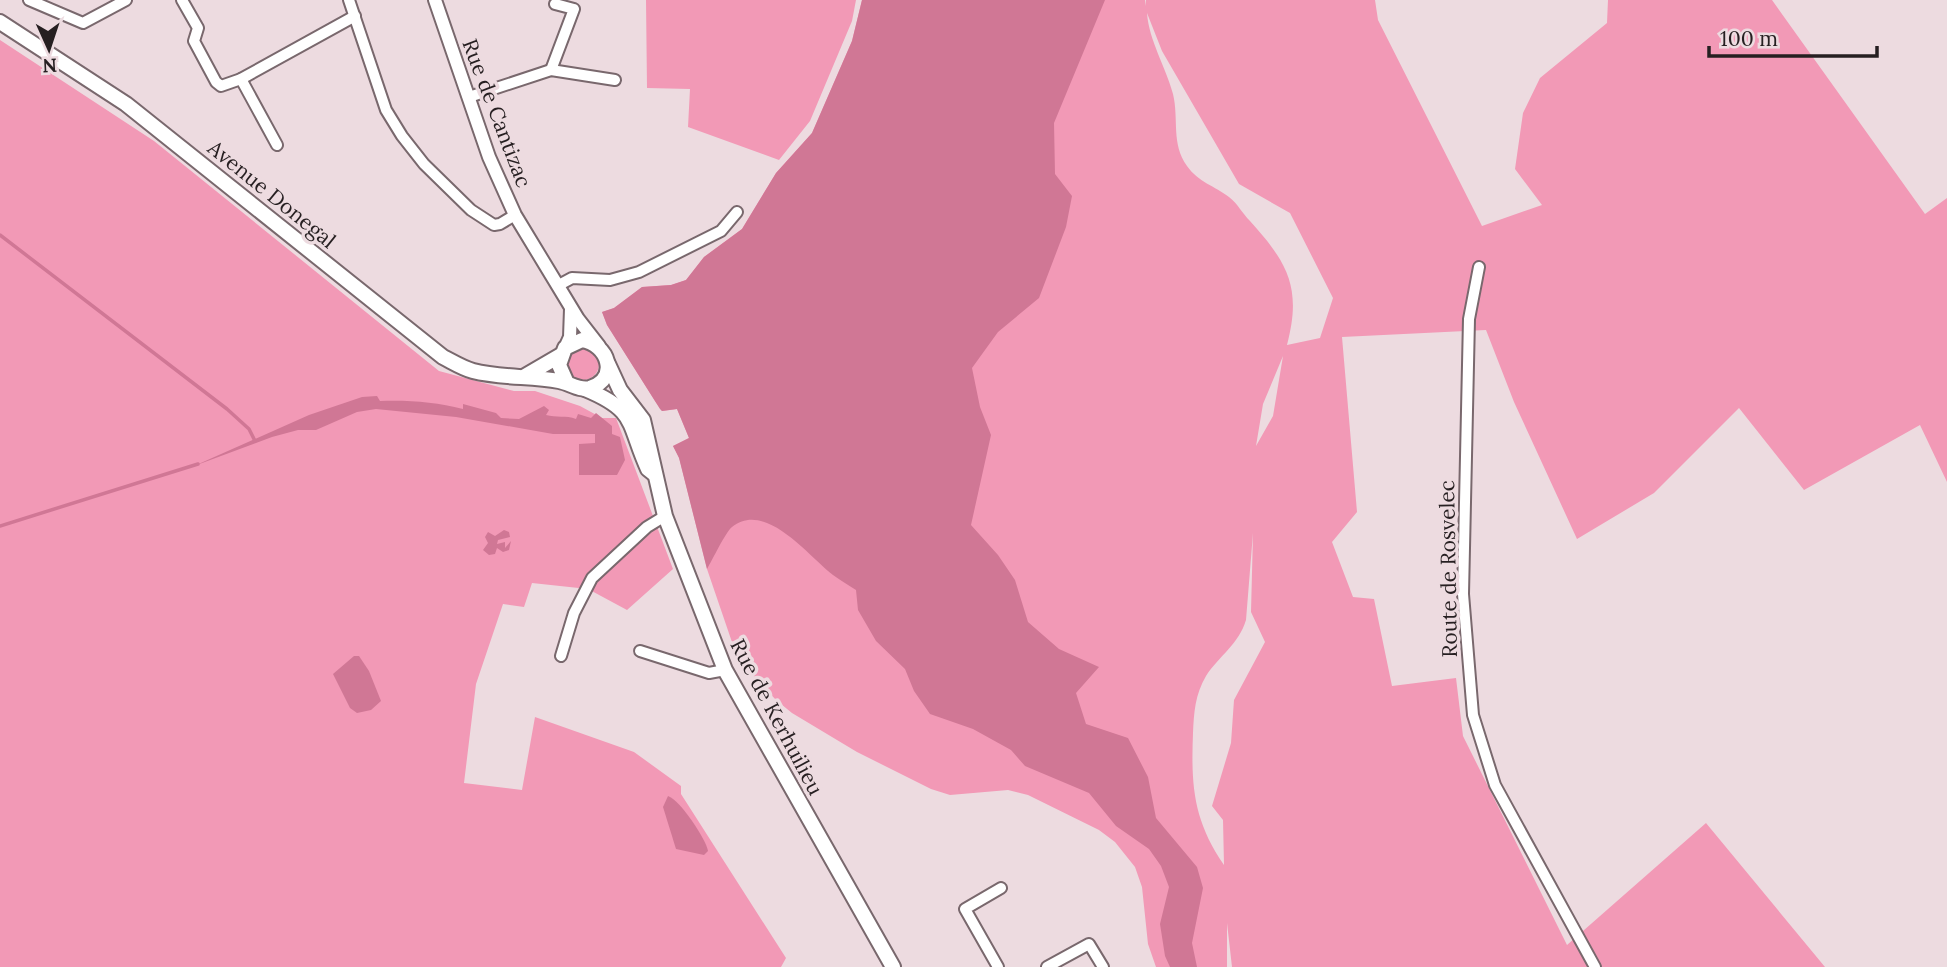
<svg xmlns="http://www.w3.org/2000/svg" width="1947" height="967" font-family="Lora,serif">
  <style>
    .green { fill: #f299b6; fill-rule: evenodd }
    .water { fill: #d07795 }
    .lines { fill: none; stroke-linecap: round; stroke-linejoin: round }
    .stream { stroke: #d07795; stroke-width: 3.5 }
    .minor-casing { stroke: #79686d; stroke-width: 14 }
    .tertiary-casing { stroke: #79686d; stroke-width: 16 }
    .secondary-casing { stroke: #79686d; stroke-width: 18 }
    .minor { stroke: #fff; stroke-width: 10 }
    .tertiary { stroke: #fff; stroke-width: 12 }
    .secondary { stroke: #fff; stroke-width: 14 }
    .labels { text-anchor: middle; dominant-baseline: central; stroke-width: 7; stroke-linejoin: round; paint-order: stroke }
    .street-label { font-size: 21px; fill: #261f21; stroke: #eddbe0 }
  </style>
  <rect width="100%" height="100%" fill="#eddbe0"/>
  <g class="green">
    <path d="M646,0h210l-4,21 -42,100 -31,39 -91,-33 2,-38 -43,-1z"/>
    <path d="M862,0l3,251 172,493 140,129 -1,94h-20l-8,-23 -6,-57 -7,-20 -20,-25 -16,-12 -71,-35 -20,-5 -58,5 -19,-6 -74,-37 -65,-39 -16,-13 -29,-31 -13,-21 -27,-79 -28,-112 -6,-11 16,-8 -12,-29 -15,2 -7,-10 -48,-76 -5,-13 12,-4 28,-21 29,-2 15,-5 18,-23 38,-28 34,-56 36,-40 40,-92z"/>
    <path d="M995,0h150l1,6v-6h229l3,20 104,206 60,-21 -27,-36 8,-56 17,-35 67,-55 1,-23h164l153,214 22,-16v284l-27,-57 -116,65 -65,-82 -85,85 -77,46 -63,-137 -28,-72 -144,7 15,175 -25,30 21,55 21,2 18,87 64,-8 7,58 104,209 139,-122 119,144h-593l-5,-44v44h-43l3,-72 -99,-157 -267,-353zM1147,13l15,38 77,133 51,29 43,85 -13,40 -33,7c15,-57 1,-82 -37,-124 -8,-8 -12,-17 -21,-24 -14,-11 -31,-15 -42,-31 -16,-22 -8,-47 -14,-72 -7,-27 -24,-53 -26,-81zM1283,356l-10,60 -17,30 7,-42zM1253,533l-2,79 14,30 -31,58 -3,43 -19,63 11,14 1,45c-31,-45 -33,-80 -31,-132 1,-21 2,-38 13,-57 13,-20 33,-32 40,-56z"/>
    <path d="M0,40l154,101 285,230 75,20h21l45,15 22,12h14l57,151 -46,41 -39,-21 -56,-6 -8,24 -21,-3 -27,80 -12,99 58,7 13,-73 99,35 47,34v8l105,164 -5,9h-781z"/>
    <circle cx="583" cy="364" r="16"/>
  </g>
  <g class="water">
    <path d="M862,0h243l-51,123 1,51 17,22 -6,31 -27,71 -41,34 -26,36 8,39 11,28 -20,90 27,30 17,25 13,42 31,27 40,18 -23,26 10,31 42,14 20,39 8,41 41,49 6,21 -11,55 5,24h-27l-5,-11 -5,-32 9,-37 -8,-21 -12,-17 -33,-23 -27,-33 -64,-27 -14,-16 -38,-21 -43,-15 -16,-23 -9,-22 -29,-28 -18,-31 -2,-20c-8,-5 -16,-10 -23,-15 -24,-18 -67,-75 -101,-48 -7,6 -19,32 -25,42l-28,-111 -6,-12 16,-8 -12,-29 -15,2 -2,-2 -53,-84 -5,-13 12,-4 28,-21 29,-2 15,-5 18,-23 38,-28 34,-56 36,-40 40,-92z"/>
    <path d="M377,396l3,5c29,-1 56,1 83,8v-5l33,9 5,5 18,1 25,-13 5,4 -3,5c10,3 20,0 30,4l2,-5 13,4 5,-5 16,13v8l8,3 5,23 -8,15h-38v-31l16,-1v-9h-42l-97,-17 -80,-8 -19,3 -41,18h-18l-26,7 -78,29 115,-51 53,-18z"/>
    <path d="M504,530l5,2 1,5 -12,3 -1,4 8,-2v6l6,-7 -2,9 -6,2 -6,-4 -2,6 -6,1 -6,-5 5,-7 -3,-6 3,-5 7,4z"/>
    <path d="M354,656h5l10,15 12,30 -10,9 -14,3 -7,-5 -17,-34z"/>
    <path d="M668,796c12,4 38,43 40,55l-4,4 -28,-6 -13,-42z"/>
  </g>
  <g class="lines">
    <g class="stream">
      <path d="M0,235l227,174 22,20 6,12"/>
      <path d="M0,526l198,-62"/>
    </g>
    <g class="minor-casing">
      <g id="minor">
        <path d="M29,0l54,23 43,-23"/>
        <path d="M182,0l16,28 -4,13 22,41 5,4 20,-7 114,-63"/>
        <path d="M349,0l37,110 16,26 22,28 47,46 23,15 6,-1 15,-9"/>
        <path d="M551,70l23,-61 -19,-5"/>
        <path d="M241,79l36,66"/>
        <path d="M469,97l82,-27 64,10"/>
        <path d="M1479,267l-10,52 -6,275 10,121 22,70 100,182"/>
        <path d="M559,285l13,-7 38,2 29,-8 82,-41 16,-19"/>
        <path d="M640,651l69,22 16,-3"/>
        <path d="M561,656l13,-43 18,-35 55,-51 18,-11"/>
        <path d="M998,967l-33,-58 36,-21"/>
        <path d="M1047,967l42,-23 14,23"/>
      </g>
    </g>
    <g class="tertiary-casing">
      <g id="tertiary">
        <path d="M435,0l54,157 26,58 63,104 21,27"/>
        <path d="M565,348l5,-11 1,-28"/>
      </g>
    </g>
    <g class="secondary-casing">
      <g id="secondary">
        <path d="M0,22l126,82 317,253c10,5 19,11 30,14 28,7 57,5 86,10 11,2 20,10 31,7 30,-10 18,-44 -8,-48l-17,8 -6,17 8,18"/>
        <path d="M608,364l12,26 23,30 22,96 60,154 168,297"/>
        <path d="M525,376l36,-21"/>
        <path d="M585,389c53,22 42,34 63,80l5,4"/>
      </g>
    </g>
    <use href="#minor" class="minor"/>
    <use href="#tertiary" class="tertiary"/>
    <use href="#secondary" class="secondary"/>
  </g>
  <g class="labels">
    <g class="street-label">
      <text transform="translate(497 113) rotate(69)">Rue de Cantizac</text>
      <text transform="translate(272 194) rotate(39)">Avenue Donegal</text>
      <text transform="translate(1448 569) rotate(-91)">Route de Rosvelec</text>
      <text transform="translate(777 717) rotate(62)">Rue de Kerhuilieu</text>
    </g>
  </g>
  <g transform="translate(49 49) rotate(177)" stroke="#eddbe0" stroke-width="5" paint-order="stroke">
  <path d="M0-5L12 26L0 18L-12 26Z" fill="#261f21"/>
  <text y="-10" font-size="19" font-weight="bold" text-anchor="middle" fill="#261f21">N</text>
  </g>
  <path d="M1709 46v10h168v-10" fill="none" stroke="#261f21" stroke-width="3.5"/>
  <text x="1720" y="46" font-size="21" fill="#261f21" stroke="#eddbe0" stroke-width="5" paint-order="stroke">100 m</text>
</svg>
